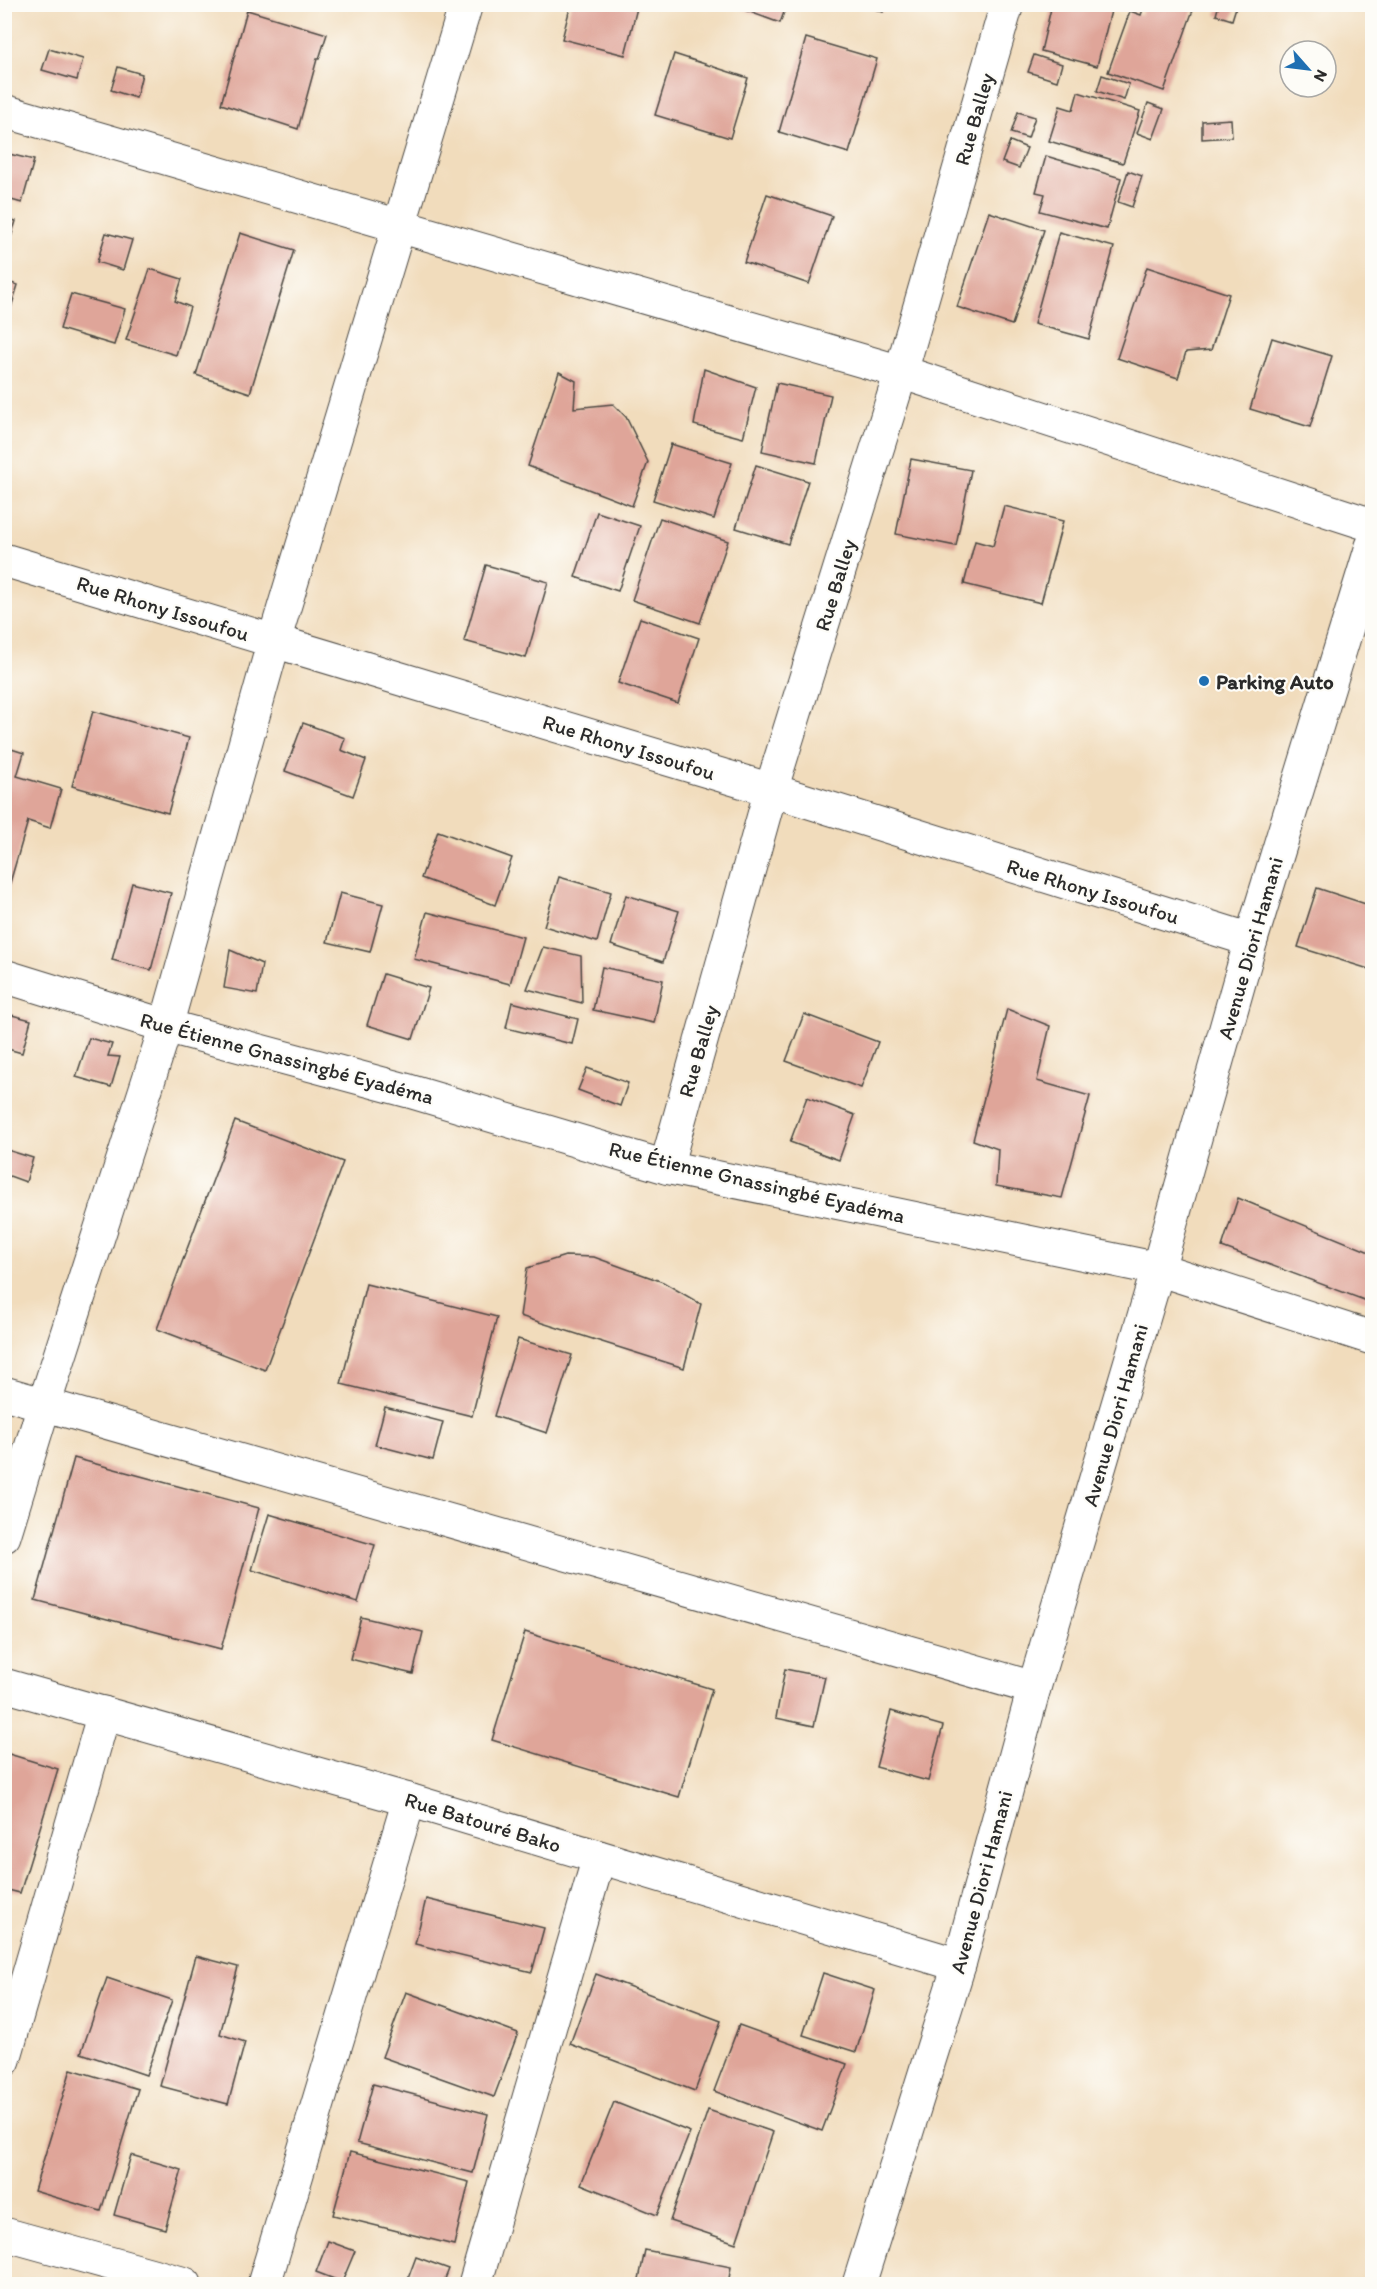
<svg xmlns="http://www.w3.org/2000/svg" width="1377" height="2289" font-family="Itim,sans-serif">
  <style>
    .building { fill: #dfa599 }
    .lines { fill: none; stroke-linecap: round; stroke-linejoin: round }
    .minor-casing { stroke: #494641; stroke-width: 35 }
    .major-casing { stroke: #494641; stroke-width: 35 }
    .minor { stroke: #fff; stroke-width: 33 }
    .major { stroke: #fff; stroke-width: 33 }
    .poi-dot { fill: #1f6fb2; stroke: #fdfcf7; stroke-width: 2 }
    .labels { text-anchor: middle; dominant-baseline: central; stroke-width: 4.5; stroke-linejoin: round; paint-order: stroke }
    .street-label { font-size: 21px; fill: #2b2b2b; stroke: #fdfcf7 }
    .poi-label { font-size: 21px; font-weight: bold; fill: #2b2b2b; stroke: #fdfcf7; text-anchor: start }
  </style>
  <rect width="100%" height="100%" fill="#fdfcf7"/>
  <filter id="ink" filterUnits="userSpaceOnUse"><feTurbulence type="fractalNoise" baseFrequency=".0167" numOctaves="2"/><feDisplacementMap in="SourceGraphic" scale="12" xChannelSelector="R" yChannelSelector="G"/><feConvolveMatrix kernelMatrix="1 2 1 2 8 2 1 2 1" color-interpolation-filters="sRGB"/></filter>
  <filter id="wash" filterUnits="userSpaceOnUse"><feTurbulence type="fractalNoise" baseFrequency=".008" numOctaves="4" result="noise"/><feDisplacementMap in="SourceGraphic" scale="24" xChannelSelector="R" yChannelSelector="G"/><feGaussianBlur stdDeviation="1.35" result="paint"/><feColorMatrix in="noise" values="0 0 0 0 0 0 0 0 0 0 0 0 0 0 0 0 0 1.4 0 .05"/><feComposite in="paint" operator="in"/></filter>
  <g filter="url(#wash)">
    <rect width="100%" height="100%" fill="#f1dcbc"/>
    <g id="blocks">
      <g class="building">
        <path d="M571,4h67l-13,51 -63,-16z"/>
        <path d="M728,4h59l-7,19z"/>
        <path d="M861,4h25l-3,8z"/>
        <path d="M1052,4h50l10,3 -15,59 -56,-15z"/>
        <path d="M1145,4h32l16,6 -29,81 -56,-19 22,-61 11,4z"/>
        <path d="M1219,4h18l-5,16 -16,-5z"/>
        <path d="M247,10l80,24 -8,25h-2l-19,70 -77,-25z"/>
        <path d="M806,38l71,21 -28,94 -70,-21z"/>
        <path d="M49,49l34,10 -6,21 -35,-10z"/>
        <path d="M674,54l74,24 -18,60 -75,-23z"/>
        <path d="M1034,55l28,9 -5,17 -29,-9z"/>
        <path d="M118,67l24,7 -6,24 -25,-8z"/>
        <path d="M1102,75l27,9 -5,16 -27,-9z"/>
        <path d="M1078,92l62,19 -17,52 -74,-22 11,-35 13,4z"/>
        <path d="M1148,103l16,6 -11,30 -16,-6z"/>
        <path d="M1018,112l17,5 -7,21 -17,-5z"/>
        <path d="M1231,119l1,18 -30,2v-18z"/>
        <path d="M1010,141l17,7 -8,20 -17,-6z"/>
        <path d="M9,154l25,6 -12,43 -18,-5v-27z"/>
        <path d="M1046,156l75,22 -14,51 -67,-18 5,-17 -9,-2z"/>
        <path d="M1128,171l14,5 -10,31 -14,-5z"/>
        <path d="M767,194l65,22 -23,68 -65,-22z"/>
        <path d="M989,212l55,18 -32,95 -55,-18z"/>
        <path d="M4,218l12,3 -11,36h-1z"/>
        <path d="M1059,232l55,15 -25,92 -55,-15z"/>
        <path d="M106,233l26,7 -9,30 -26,-8z"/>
        <path d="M240,233l54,17 -44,143 -54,-18z"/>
        <path d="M1147,267l82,27 -18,56 -25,2 -8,26 -61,-20z"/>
        <path d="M150,269l32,10 -7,22 15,6 -14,48 -50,-15z"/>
        <path d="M4,281l14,4 -13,42h-1z"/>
        <path d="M71,294l54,15 -11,36 -54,-16z"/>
        <path d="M1272,338l60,18 -22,71 -60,-18z"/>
        <path d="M704,369l52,18 -13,51 -49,-13z"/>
        <path d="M559,372l17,9 -2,27 39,-4 13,13 22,45 -16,44 -104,-40z"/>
        <path d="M777,383l54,12 -15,68 -54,-12z"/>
        <path d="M671,444l61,19 -18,56 -61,-19z"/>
        <path d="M911,459l60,11 -15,76 -60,-12z"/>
        <path d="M756,465l52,16 -20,63 -52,-16z"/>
        <path d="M1004,506l59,15 -22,82 -77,-19 11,-43 18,5z"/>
        <path d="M597,512l43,14 -22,65 -43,-14z"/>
        <path d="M660,518l68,23 -28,82 -68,-23z"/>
        <path d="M486,565l62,17 -22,76 -62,-17z"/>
        <path d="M640,618l59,20 -21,65 -60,-20z"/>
        <path d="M93,711l96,27 -21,75 -96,-27z"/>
        <path d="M303,723l42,15 -4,12 25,10 -13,36 -68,-25z"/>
        <path d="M5,747l19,6 -7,23 44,13 -11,39 -22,-7 -23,79z"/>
        <path d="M438,831l74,27 -17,47 -74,-27z"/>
        <path d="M559,877l52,15 -14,50 -53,-16z"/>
        <path d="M132,883l39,10 -20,77 -39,-10z"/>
        <path d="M1317,888l55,18v64l-74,-23z"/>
        <path d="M340,893l43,11 -13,48 -43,-10z"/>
        <path d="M626,895l53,16 -16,51 -52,-17z"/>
        <path d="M427,912l96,25 -13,47 -96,-25z"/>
        <path d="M543,947l38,9 1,47 -55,-14z"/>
        <path d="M230,950l32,14 -5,30 -33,-6z"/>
        <path d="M602,967l61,13 -9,43 -61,-13z"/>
        <path d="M383,974l46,14 -16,51 -46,-14z"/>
        <path d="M512,1002l66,17 -6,25 -66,-16z"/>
        <path d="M1007,1009l43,17 -13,55 53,15 -28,102 -66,-12 2,-37 -25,-9z"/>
        <path d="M4,1013l27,7 -9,33 -18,-5z"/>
        <path d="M804,1014l74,28 -17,46 -75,-27z"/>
        <path d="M89,1038l23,6 -4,12 12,1 -9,30 -35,-10z"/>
        <path d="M587,1068l41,15 -8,23 -42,-16z"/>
        <path d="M807,1097l48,18 -16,45 -49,-18z"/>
        <path d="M235,1121l108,41 -78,208 -108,-41z"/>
        <path d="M4,1149l29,9 -7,24 -22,-8z"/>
        <path d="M1238,1198l134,55v50l-150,-56z"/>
        <path d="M565,1256l29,1 69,25 38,22 -17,64 -164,-52 7,-48z"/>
        <path d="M366,1284l131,33 -25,99 -131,-32z"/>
        <path d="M518,1339l54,16 -25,78 -53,-17z"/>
        <path d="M385,1407l58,15 -10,38 -58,-15z"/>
        <path d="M74,1458l185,50 -38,141 -186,-49z"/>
        <path d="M269,1514l106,31 -17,57 -106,-32z"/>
        <path d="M361,1617l62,15 -10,42 -63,-15z"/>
        <path d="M525,1632l187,57 -33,108 -187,-57z"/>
        <path d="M785,1669l40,8 -11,49 -38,-8z"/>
        <path d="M891,1711l52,15 -15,55 -52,-14z"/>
        <path d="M9,1754l49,15 -38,124 -16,-4v-121z"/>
        <path d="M426,1899l118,29 -12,44 -117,-28z"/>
        <path d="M196,1956l42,11 -18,67 25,8 -17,62 -68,-18z"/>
        <path d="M823,1973l52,17 -19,62 -53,-17z"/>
        <path d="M596,1974l125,47 -26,70 -125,-47z"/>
        <path d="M107,1978l65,22 -26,75 -65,-22z"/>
        <path d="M406,1992l112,41 -24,64 -112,-40z"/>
        <path d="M739,2025l108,39 -25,67 -108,-40z"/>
        <path d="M71,2069l67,20 -37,122 -67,-20z"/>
        <path d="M373,2084l115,30 -15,59 -116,-30z"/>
        <path d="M614,2102l76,30 -33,83 -76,-31z"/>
        <path d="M708,2110l65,22 -37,111 -66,-22z"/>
        <path d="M350,2152l119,30 -15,63 -121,-30z"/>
        <path d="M131,2155l51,15 -17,59 -51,-14z"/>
        <path d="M328,2241l27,10 -13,31 -26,-10z"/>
        <path d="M645,2250l86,17 -3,17h-90z"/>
        <path d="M416,2257l33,12 -6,15h-37z"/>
      </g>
    </g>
  </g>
  <g filter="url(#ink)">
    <use href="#blocks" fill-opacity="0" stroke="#494641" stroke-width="1.5"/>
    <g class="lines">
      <g class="minor-casing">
        <g id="minor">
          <path d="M4,111l897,261 471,153"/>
          <path d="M4,560l767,230 480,150"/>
          <path d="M4,976l162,50 243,65 257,76 492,102 214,69"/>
          <path d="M666,1167l105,-377 130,-418 106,-368"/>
          <path d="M4,1393l1030,295"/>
          <path d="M4,1536l40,-131 122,-379 108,-385 192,-637"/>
          <path d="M4,2060l100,-347"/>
          <path d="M4,2234l181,50"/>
          <path d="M264,2284l145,-484"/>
          <path d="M475,2284l124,-427"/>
        </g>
      </g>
      <g class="major-casing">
        <g id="major">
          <path d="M4,1685l405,115 550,165"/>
          <path d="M859,2284l100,-319 75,-277 124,-419 93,-329 121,-394"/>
        </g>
      </g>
      <use href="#minor" class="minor"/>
      <use href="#major" class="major"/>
    </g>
  </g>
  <circle class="poi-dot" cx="1204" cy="681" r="6"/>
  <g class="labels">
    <g class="street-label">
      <text transform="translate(974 119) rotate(-74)">Rue Balley</text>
      <text transform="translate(835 585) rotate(-73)">Rue Balley</text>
      <text transform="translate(163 608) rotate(17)">Rue Rhony Issoufou</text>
      <text transform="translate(629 747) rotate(17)">Rue Rhony Issoufou</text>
      <text transform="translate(1093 891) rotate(17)">Rue Rhony Issoufou</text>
      <text transform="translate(1250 948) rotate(-74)">Avenue Diori Hamani</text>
      <text transform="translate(698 1051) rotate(-74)">Rue Balley</text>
      <text transform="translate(287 1058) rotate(15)">Rue Étienne Gnassingbé Eyadéma</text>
      <text transform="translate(757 1182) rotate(13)">Rue Étienne Gnassingbé Eyadéma</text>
      <text transform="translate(1115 1415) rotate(-74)">Avenue Diori Hamani</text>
      <text transform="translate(483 1822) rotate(17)">Rue Batouré Bako</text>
      <text transform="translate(981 1882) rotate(-75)">Avenue Diori Hamani</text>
    </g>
    <g class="poi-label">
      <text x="1216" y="681">Parking Auto</text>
    </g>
  </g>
  <rect width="1377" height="2289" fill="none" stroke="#fdfcf7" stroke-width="24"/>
  <g transform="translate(1308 69) rotate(118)"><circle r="28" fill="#fdfcf7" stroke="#a9a8a5" stroke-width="1.5"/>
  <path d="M0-4.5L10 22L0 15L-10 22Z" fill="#1f6fb2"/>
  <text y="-9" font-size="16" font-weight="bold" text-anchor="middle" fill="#2b2b2b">N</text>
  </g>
</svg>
